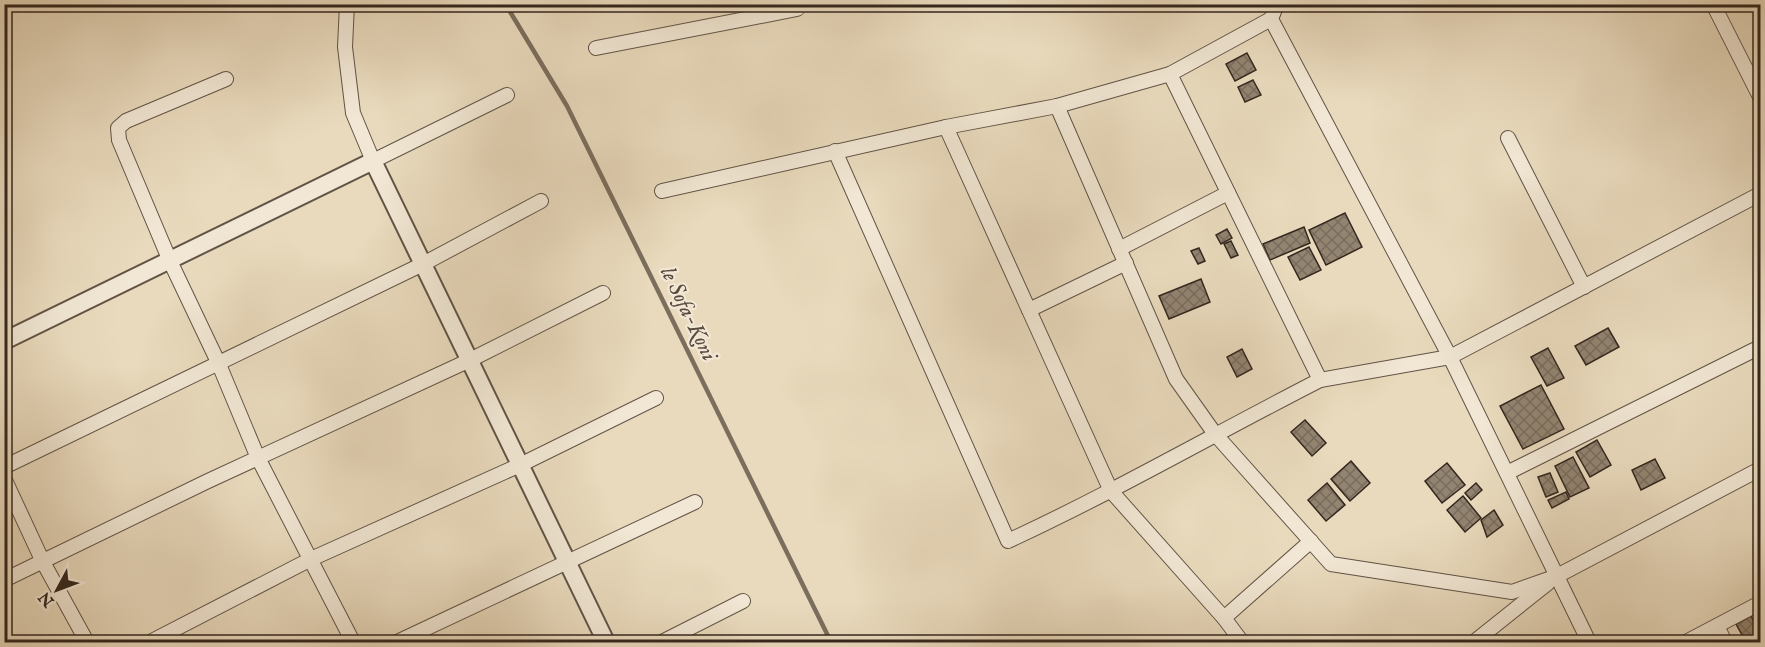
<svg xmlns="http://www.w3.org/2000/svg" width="1765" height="647" font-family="'IM FELL English',serif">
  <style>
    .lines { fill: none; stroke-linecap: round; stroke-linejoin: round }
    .stream { stroke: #7b6e5d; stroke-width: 4.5 }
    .building { fill: url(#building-cross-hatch); stroke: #34271f; stroke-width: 1.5 }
    .minor-casing { stroke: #615446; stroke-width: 16 }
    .tertiary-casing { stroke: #615446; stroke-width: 20 }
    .minor { stroke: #f1e7d4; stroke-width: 14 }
    .tertiary { stroke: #f1e7d4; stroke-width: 16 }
    .labels { text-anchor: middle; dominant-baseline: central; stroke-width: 4.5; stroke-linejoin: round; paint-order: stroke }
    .water-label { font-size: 22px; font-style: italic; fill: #584a3e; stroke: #f1e7d4 }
  </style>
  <defs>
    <pattern id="building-cross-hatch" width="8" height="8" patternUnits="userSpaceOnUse" patternTransform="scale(1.5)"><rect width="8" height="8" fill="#928471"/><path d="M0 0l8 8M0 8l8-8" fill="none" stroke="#786c5c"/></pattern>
  </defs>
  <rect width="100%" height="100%" fill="#e9dabd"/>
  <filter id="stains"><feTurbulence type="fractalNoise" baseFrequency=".00333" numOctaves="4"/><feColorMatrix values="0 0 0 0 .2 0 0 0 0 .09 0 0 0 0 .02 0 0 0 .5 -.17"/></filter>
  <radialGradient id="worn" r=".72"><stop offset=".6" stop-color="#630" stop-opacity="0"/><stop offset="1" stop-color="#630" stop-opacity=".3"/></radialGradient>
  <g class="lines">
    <path class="stream" d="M509,4v6l58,96 264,536"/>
  </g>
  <g class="building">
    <path d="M1247,53l9,17 -21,11 -9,-17z"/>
    <path d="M1253,80l8,15 -16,7 -7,-15z"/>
    <path d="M1345,213l17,34 -36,18 -17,-35z"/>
    <path d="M1304,227l6,16 -40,17 -7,-16z"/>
    <path d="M1227,229l5,9 -11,6 -5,-9z"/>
    <path d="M1231,241l7,14 -7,3 -7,-14z"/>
    <path d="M1309,247l12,23 -21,10 -12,-23z"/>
    <path d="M1199,248l6,13 -7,3 -7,-13z"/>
    <path d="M1201,279l9,23 -41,17 -10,-23z"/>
    <path d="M1608,328l11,19 -33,18 -11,-19z"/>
    <path d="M1548,348l16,30 -17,8 -16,-29z"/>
    <path d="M1242,349l10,20 -15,8 -10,-20z"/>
    <path d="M1541,385l23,44 -41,20 -23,-43z"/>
    <path d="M1305,420l21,23 -14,13 -21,-24z"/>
    <path d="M1597,440l14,25 -21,12 -14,-25z"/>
    <path d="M1573,457l16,31 -19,9 -15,-31z"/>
    <path d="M1655,459l10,19 -24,12 -9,-20z"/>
    <path d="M1351,461l19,22 -20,18 -19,-22z"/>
    <path d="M1447,463l18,22 -23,18 -17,-22z"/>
    <path d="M1550,473l8,19 -12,5 -8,-20z"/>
    <path d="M1327,483l18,22 -19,16 -18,-21z"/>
    <path d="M1476,483l6,7 -11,10 -6,-7z"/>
    <path d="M1566,492l3,7 -17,9 -4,-8z"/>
    <path d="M1463,496l18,22 -16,14 -18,-22z"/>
    <path d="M1494,510l9,15 -16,12 -6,-17z"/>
    <path d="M1751,616l9,18v8h-14l-10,-18z"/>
  </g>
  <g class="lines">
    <g class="minor-casing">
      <g id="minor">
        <path d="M347,4l-2,43 8,66 20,48 134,-66"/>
        <path d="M1713,4l47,93"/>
        <path d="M1271,19l179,338 139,285"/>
        <path d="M596,48l201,-39v-5"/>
        <path d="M226,79l-100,42 -8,7 1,12 51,121 48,101 40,96 95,184"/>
        <path d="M1057,106l119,273 39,55 116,130 181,28 45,-16 203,-107"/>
        <path d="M946,127l165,364 113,127 18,24"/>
        <path d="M1508,138l76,149"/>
        <path d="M835,151l173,390c106,-49 208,-108 312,-161l-150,-306"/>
        <path d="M662,191l284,-64 111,-21 113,-32 101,-55 6,-15"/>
        <path d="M1119,249l109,-56"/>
        <path d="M1029,310l97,-47"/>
        <path d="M1320,380l130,-23 310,-163"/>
        <path d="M4,467l419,-203 118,-63"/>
        <path d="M1507,473l253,-126"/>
        <path d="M4,478l39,84 44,80"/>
        <path d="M4,580l204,-99 262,-121 133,-67"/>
        <path d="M1224,618l87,-77"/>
        <path d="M1717,626l8,16"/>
        <path d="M150,642l161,-83 209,-94 136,-67"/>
        <path d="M397,642l298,-140"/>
        <path d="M662,642l81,-41"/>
        <path d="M1474,642l74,-59"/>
        <path d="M1686,642l74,-39"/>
      </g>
    </g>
    <g class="tertiary-casing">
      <path id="tertiary" d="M4,341l369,-180 233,481"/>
    </g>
    <use href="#minor" class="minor"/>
    <use href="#tertiary" class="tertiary"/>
  </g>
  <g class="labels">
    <g class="water-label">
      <text transform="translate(688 314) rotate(64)">le Sofa-Koni</text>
    </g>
  </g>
  <rect width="1765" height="647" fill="none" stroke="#e9dabd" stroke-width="24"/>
  <rect x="6" y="6" width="1753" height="635" fill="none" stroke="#34271f" stroke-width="3"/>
  <rect x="12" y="12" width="1741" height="623" fill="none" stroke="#34271f" stroke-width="1.5"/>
  <g transform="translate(57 590) rotate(229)" stroke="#f1e7d4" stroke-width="4.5" paint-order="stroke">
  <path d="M0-4.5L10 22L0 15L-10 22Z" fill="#34271f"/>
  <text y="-9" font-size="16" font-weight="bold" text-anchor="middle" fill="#34271f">N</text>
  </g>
  <rect width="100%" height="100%" filter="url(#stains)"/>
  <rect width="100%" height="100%" fill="url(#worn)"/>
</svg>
